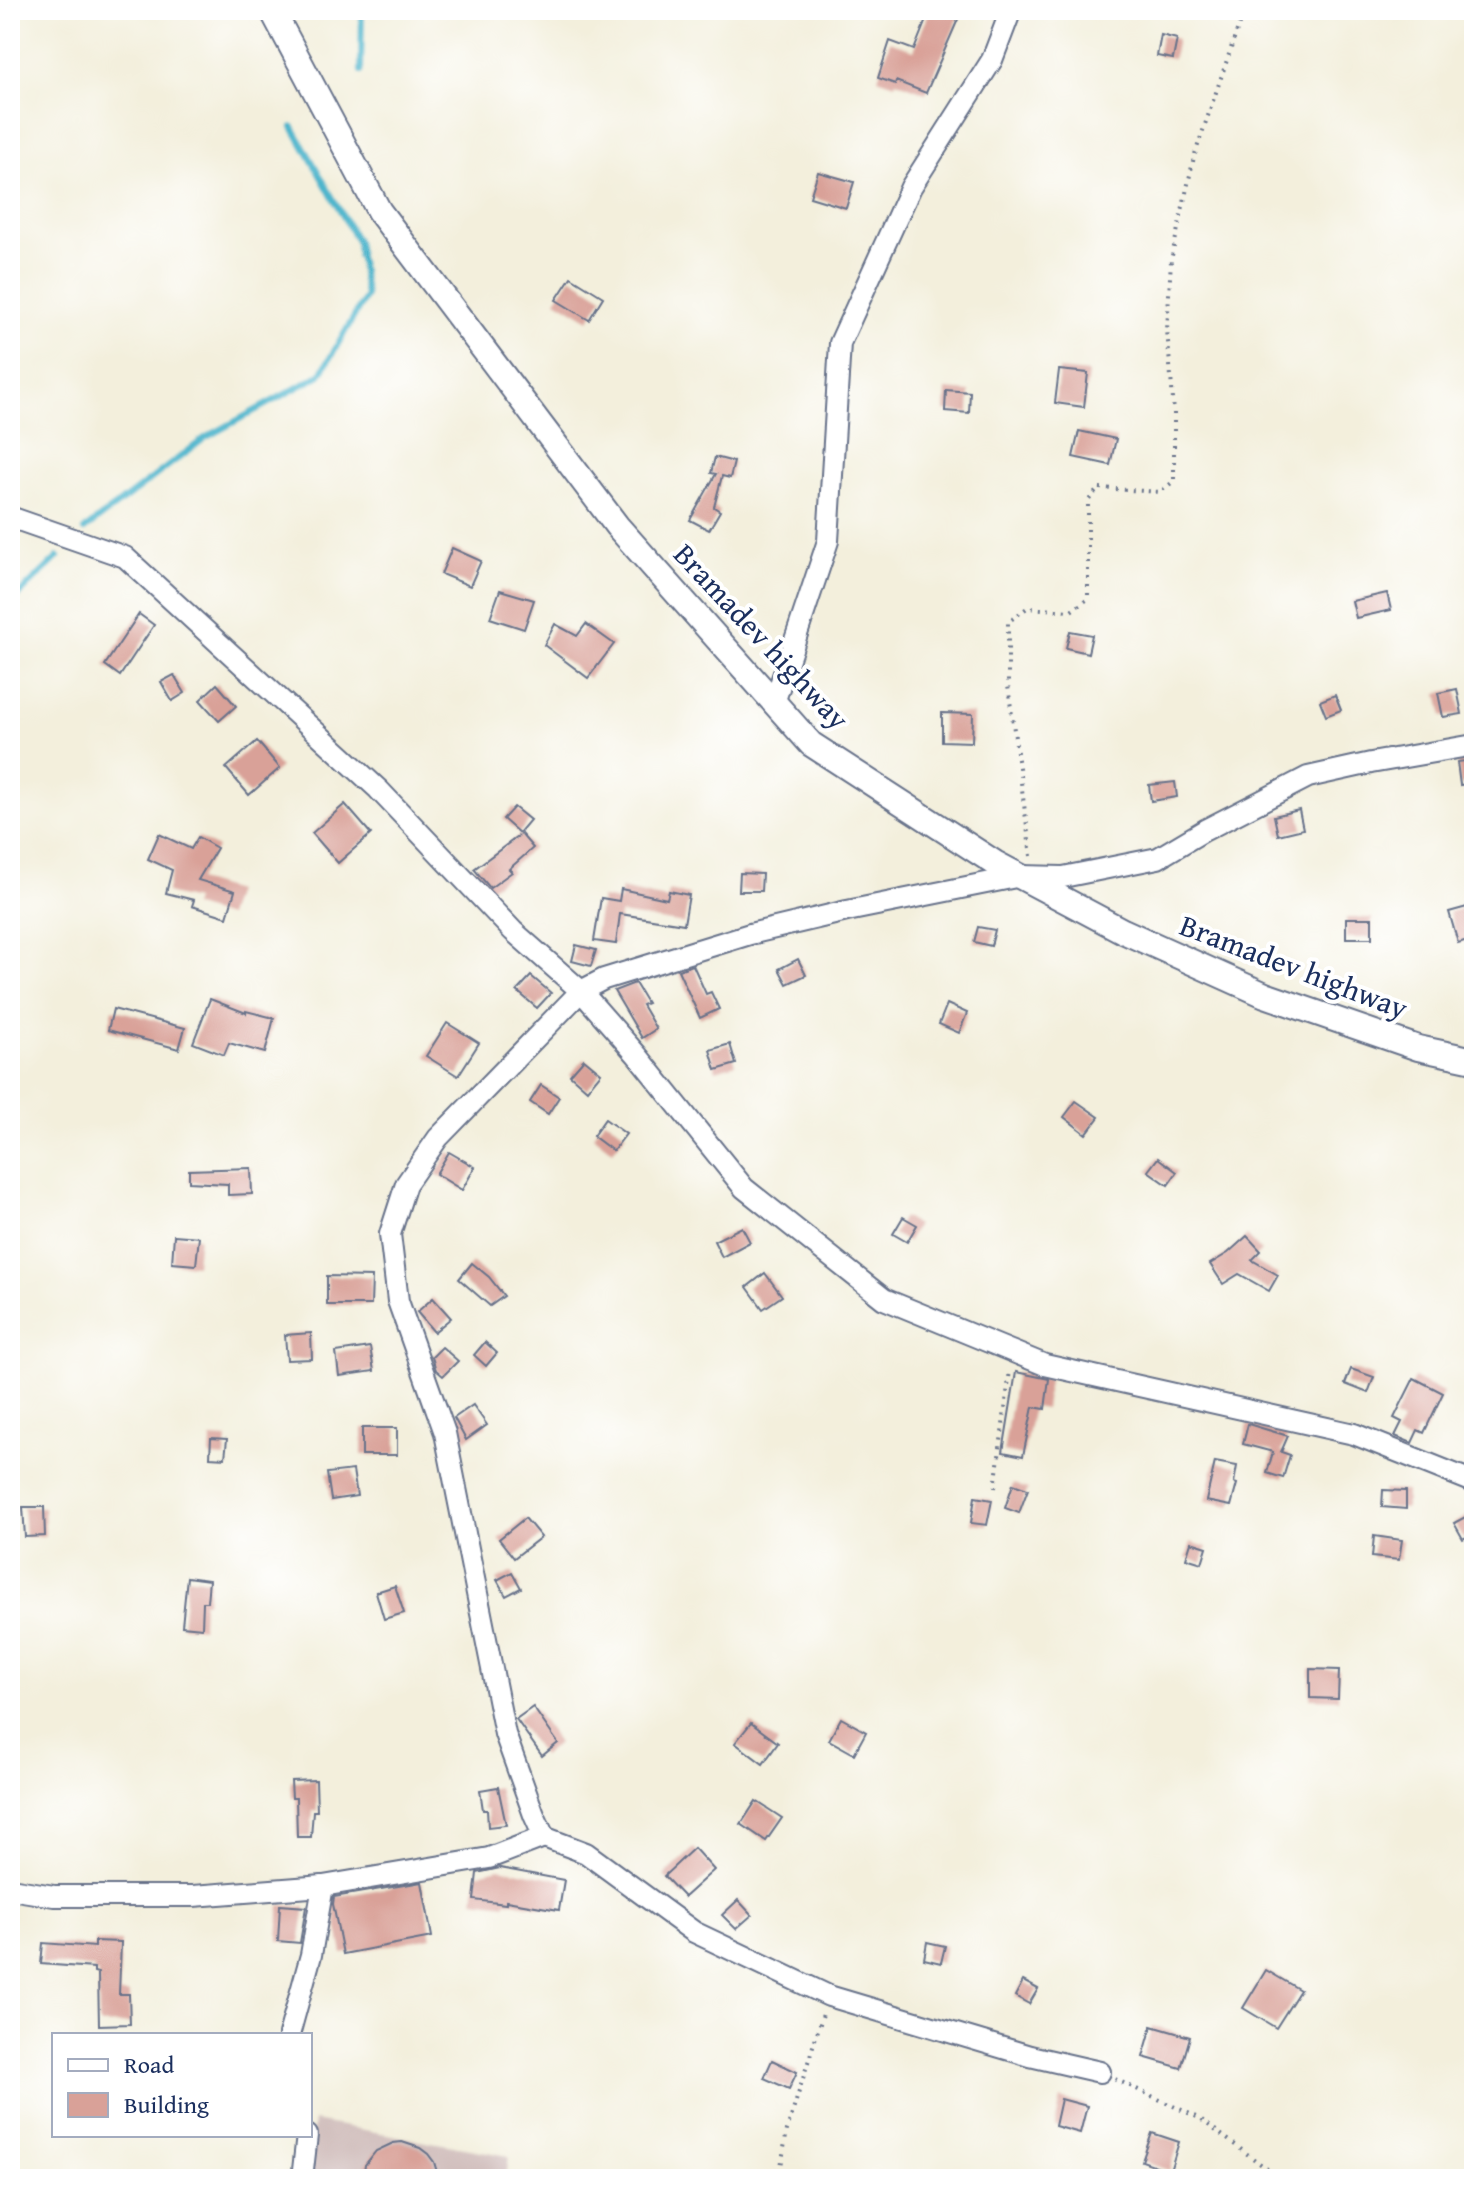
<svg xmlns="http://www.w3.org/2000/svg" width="1484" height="2189" font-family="'Gentium Book Plus',serif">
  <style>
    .industrial { fill: #d1bfbd }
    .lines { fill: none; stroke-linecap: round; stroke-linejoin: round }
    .stream { stroke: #4eb5cc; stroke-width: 6 }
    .building { fill: #d9a198 }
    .minor-casing { stroke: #67728a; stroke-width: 24 }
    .tertiary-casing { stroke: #67728a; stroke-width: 28 }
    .path { stroke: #67728a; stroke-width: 4; stroke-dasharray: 2 6; stroke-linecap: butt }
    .minor { stroke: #fff; stroke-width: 20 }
    .tertiary { stroke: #fff; stroke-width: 24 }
    .labels { text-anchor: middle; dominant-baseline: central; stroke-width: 8; stroke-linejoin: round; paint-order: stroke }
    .street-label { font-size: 30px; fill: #1b2f5e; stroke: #fff }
  </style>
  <rect width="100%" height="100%" fill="#fff"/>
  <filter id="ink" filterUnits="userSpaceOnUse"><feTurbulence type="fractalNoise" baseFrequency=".0125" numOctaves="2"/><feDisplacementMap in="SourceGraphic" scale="16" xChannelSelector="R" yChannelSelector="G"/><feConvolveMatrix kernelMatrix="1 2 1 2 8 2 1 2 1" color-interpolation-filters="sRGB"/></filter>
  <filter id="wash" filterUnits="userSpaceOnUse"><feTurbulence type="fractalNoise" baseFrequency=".006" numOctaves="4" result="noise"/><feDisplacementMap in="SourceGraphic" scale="32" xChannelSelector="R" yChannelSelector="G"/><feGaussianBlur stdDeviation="1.8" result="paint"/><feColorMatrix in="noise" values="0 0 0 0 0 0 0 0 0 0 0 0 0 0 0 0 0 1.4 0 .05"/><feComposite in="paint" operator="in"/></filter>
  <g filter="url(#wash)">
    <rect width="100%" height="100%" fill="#f3efdc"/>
    <path class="industrial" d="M314,2121l195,35 -3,23h-199z"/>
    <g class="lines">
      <g class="stream">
        <path d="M361,71l1,-61"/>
        <path d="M84,530l121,-92 115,-63 46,-79 -9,-55 -64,-114"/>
        <path d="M10,603l48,-46"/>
      </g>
    </g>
    <g id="blocks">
      <g class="building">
        <path d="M930,10h11l18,7 -33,76 -30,-12 -1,3 -17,-6 12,-37 24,9z"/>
        <path d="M1161,35l16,4 -4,20 -16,-3z"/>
        <path d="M818,172l36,10 -8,26 -36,-11z"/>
        <path d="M571,277l32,20 -14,23 -33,-20z"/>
        <path d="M1059,370l29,3 -4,34 -29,-4z"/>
        <path d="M946,390l24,2 -1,21 -24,-2z"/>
        <path d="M1079,431l37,8 -6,26 -37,-8z"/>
        <path d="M715,457l19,5 -4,16 -8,-2 -8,31 6,4 -11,19 -19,-10 26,-46 -5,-1z"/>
        <path d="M452,548l29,13 -11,25 -29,-12z"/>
        <path d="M500,590l34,10 -10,29 -34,-11z"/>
        <path d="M1387,593l4,17 -35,8 -4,-17z"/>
        <path d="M139,614l15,11 -34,51 -15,-11z"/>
        <path d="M555,624l22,12 9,-12 28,20 -26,34 -44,-33z"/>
        <path d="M1070,631l22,4 -4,18 -22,-5z"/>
        <path d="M174,675l11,18 -13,8 -11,-19z"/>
        <path d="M217,684l19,22 -17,15 -19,-21z"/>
        <path d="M1457,689l5,25 -19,3 -5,-24z"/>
        <path d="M1335,695l6,15 -15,6 -6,-15z"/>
        <path d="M942,713l31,1 -1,28 -30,-1z"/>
        <path d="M257,741l23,27 -31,27 -23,-27z"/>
        <path d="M1474,760v23l-14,2 -3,-23z"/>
        <path d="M1175,782l2,15 -26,4 -2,-16z"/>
        <path d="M345,804l26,30 -33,29 -26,-30z"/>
        <path d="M514,807l16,13 -11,13 -16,-14z"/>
        <path d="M1299,810l4,19 -25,6 -4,-19z"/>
        <path d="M159,834l32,15 7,-12 19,11 -19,32 37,11 -8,26 -35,-11 2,-6 -28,-7 6,-23 -24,-11z"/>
        <path d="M521,834l12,14 -24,21 3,3 -22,16 -16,-19z"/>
        <path d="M740,873l22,1 -1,17h-22z"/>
        <path d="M621,889l46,10 2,-8 20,4 -5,29 -64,-10 -4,30 -22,-3 7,-43 18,3z"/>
        <path d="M1474,905v33l-16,5 -9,-31z"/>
        <rect x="1346" y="918" width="26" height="20"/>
        <path d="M978,927l17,3 -4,16 -17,-4z"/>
        <path d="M576,945l20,5 -5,16 -19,-5z"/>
        <path d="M798,959l8,16 -19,9 -8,-15z"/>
        <path d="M693,965l13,29 5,-2 8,17 -19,9 -22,-48z"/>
        <path d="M531,976l20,17 -14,15 -20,-17z"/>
        <path d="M635,983l12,20 -5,2 14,24 -14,9 -28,-47z"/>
        <path d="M210,999l36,14v-2l28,7 -9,35 -36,-10 -5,12 -31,-12z"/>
        <path d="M947,1004l20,9 -8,20 -20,-9z"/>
        <path d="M113,1009l72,19 -6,21 -71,-19z"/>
        <path d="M447,1023l32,20 -21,33 -32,-20z"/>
        <path d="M730,1044l6,20 -20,6 -6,-20z"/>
        <path d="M584,1059l17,14 -14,17 -17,-15z"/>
        <path d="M541,1085l18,12 -11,17 -18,-12z"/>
        <path d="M1076,1101l23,16 -13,17 -22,-17z"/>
        <path d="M605,1119l21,15 -13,17 -20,-15z"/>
        <path d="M449,1152l26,15 -13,23 -26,-16z"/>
        <path d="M1158,1158l19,14 -9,13 -20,-14z"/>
        <path d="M251,1168l1,26 -24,1v-11l-39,-2v-12z"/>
        <path d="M903,1217l14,8 -10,17 -14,-8z"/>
        <path d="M742,1227l8,15 -28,15 -8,-16z"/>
        <path d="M174,1235l25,2 -3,28 -24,-2z"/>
        <path d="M1247,1236l14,15 -9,9 26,15 -9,16 -30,-17 -16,10 -13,-20 18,-11z"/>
        <path d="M472,1263l17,14 15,19 -14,10 -31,-27z"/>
        <path d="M765,1273l17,23 -19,13 -16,-22z"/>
        <path d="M327,1276l45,1 -1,28h-44z"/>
        <path d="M433,1298l18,20 -17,14 -17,-20z"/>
        <path d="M311,1333l1,26 -25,1 -2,-25z"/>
        <path d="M485,1342l12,11 -11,13 -12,-11z"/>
        <path d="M370,1347l4,24 -35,5 -3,-24z"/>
        <path d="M442,1347l16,14 -15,15 -7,-6 -4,-13z"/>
        <path d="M1351,1369l23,8 -6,16 -23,-9z"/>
        <path d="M1016,1372l33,7 -4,30 -12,-2 -10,49 -20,-4z"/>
        <path d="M1414,1378l29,15 -19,40 -6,-3 -6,13 -17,-7 7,-14 -8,-4z"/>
        <path d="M473,1405l14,20 -21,15 -12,-22z"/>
        <path d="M1248,1424l40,12 -7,16 9,3 -7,23 -16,-5 6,-21 -30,-8z"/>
        <rect x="362" y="1428" width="35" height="27"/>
        <path d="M211,1438l16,1 -2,19 -15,-1z"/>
        <path d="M1215,1462l22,4 -3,17 3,1 -6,22 -25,-5z"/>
        <path d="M353,1470l4,26 -26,4 -4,-27z"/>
        <path d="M1013,1484l15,5 -9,24 -14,-5z"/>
        <path d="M1383,1490l23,1v18l-24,-2z"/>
        <path d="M975,1497l17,3 -5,25 -16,-2z"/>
        <path d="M23,1507h21l1,29 -20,1z"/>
        <path d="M1469,1515l5,9v9l-11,6 -9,-16z"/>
        <path d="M525,1518l16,19 -27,21 -15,-19z"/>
        <path d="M1374,1536l28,4 -3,20 -27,-3z"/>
        <path d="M1191,1542l16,5 -5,16 -16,-5z"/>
        <path d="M512,1572l9,16 -15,8 -9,-16z"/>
        <path d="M187,1577l22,3 -2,22h-4l-1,26 -20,-2z"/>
        <path d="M395,1586l9,27 -20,6 -8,-27z"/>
        <path d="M1310,1669l29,1 -1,29 -28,-1z"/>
        <path d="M533,1707l25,36 -16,13 -26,-37z"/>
        <path d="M841,1718l25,14 -12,22 -25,-14z"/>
        <path d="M751,1723l27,20 -15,21 -28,-21z"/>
        <path d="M316,1780l1,31h-4l-2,26h-14l-1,-39h-4l-1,-17z"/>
        <path d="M498,1787l8,38 -18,2 -1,-17h-4l-3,-20z"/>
        <path d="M756,1801l26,17 -16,23 -25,-17z"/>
        <path d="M694,1848l20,22 -30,27 -20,-21z"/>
        <path d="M500,1868l64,12 -5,30 -53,-9v3l-32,-4 3,-27z"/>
        <path d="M422,1882l10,55 -89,17 -10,-50 1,-7z"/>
        <path d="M738,1900l14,15 -16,14 -14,-14z"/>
        <path d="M280,1905l26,2 -6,36 -22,-2z"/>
        <path d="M95,1941l26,1 -2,52h10l1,30 -31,1 -1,-52 -4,-1v-4l-53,-4 2,-21 52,4z"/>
        <path d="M927,1942l18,4 -4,17 -17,-4z"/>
        <path d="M1266,1970l34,20 -24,38 -33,-20z"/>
        <path d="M1023,1981l15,8 -9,15 -14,-8z"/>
        <path d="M1152,2026l38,11 -9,31 -38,-11z"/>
        <path d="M772,2060l25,12 -8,17 -25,-11z"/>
        <path d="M1061,2099l26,7 -7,27 -25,-7z"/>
        <path d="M1152,2133l27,9 -9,29 -28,-10z"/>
        <path d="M402,2142l18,6 8,6 6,8 5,17h-76l2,-14 11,-14 17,-8z"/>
      </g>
    </g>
  </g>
  <g filter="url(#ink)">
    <use href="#blocks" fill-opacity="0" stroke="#67728a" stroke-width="2"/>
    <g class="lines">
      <g class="minor-casing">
        <g id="minor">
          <path d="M10,517l115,40 253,232 135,142 68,60 56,64 107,133 140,111 161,66 309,69 120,48"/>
          <path d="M774,703l54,-162 12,-198 71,-156 81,-127 19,-50"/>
          <path d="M544,1837l42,16 108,79 135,64 201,60 70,16"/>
          <path d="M10,1889l44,7h139l130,-10 166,-28 55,-21 -10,-22 -29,-81 -60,-301 -47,-132 -8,-67 16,-50 32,-46 143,-147 23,-12 146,-45 97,-23 174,-35 42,1 95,-19 47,-28 103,-53 63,-14 103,-18"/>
          <path d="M289,2035l22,-80 12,-69"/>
          <path d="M302,2179l5,-44"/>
        </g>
      </g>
      <g class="tertiary-casing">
        <path id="tertiary" d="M272,10l107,201 238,315 194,218 184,119 128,68 142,64 153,53 56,12"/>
      </g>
      <g class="path">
        <path d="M1031,856l-23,-170v-64l19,-14 44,3 17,-12v-98l11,-13 61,4 14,-11v-69l-7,-82 4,-70 23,-103 50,-147"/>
        <path d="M995,1488l15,-118"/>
        <path d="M1115,2079l84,39 71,53 2,8"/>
        <path d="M779,2179l8,-49 36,-116"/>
      </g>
      <use href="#minor" class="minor"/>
      <use href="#tertiary" class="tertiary"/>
    </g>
  </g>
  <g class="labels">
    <g class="street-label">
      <text transform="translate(762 636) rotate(47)">Bramadev highway</text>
      <text transform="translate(1294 966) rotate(21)">Bramadev highway</text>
    </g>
  </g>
  <rect width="1484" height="2189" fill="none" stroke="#fff" stroke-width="40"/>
  <rect x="52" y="2033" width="260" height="104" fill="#ffffff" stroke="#a4acbf" stroke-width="2"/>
  <rect x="68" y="2059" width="40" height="12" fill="#ffffff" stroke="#a4acbf" stroke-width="2"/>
  <text x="124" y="2073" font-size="24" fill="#1b2f5e">Road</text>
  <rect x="68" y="2093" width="40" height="24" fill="#d9a198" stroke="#a4acbf" stroke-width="2"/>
  <text x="124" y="2113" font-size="24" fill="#1b2f5e">Building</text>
</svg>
